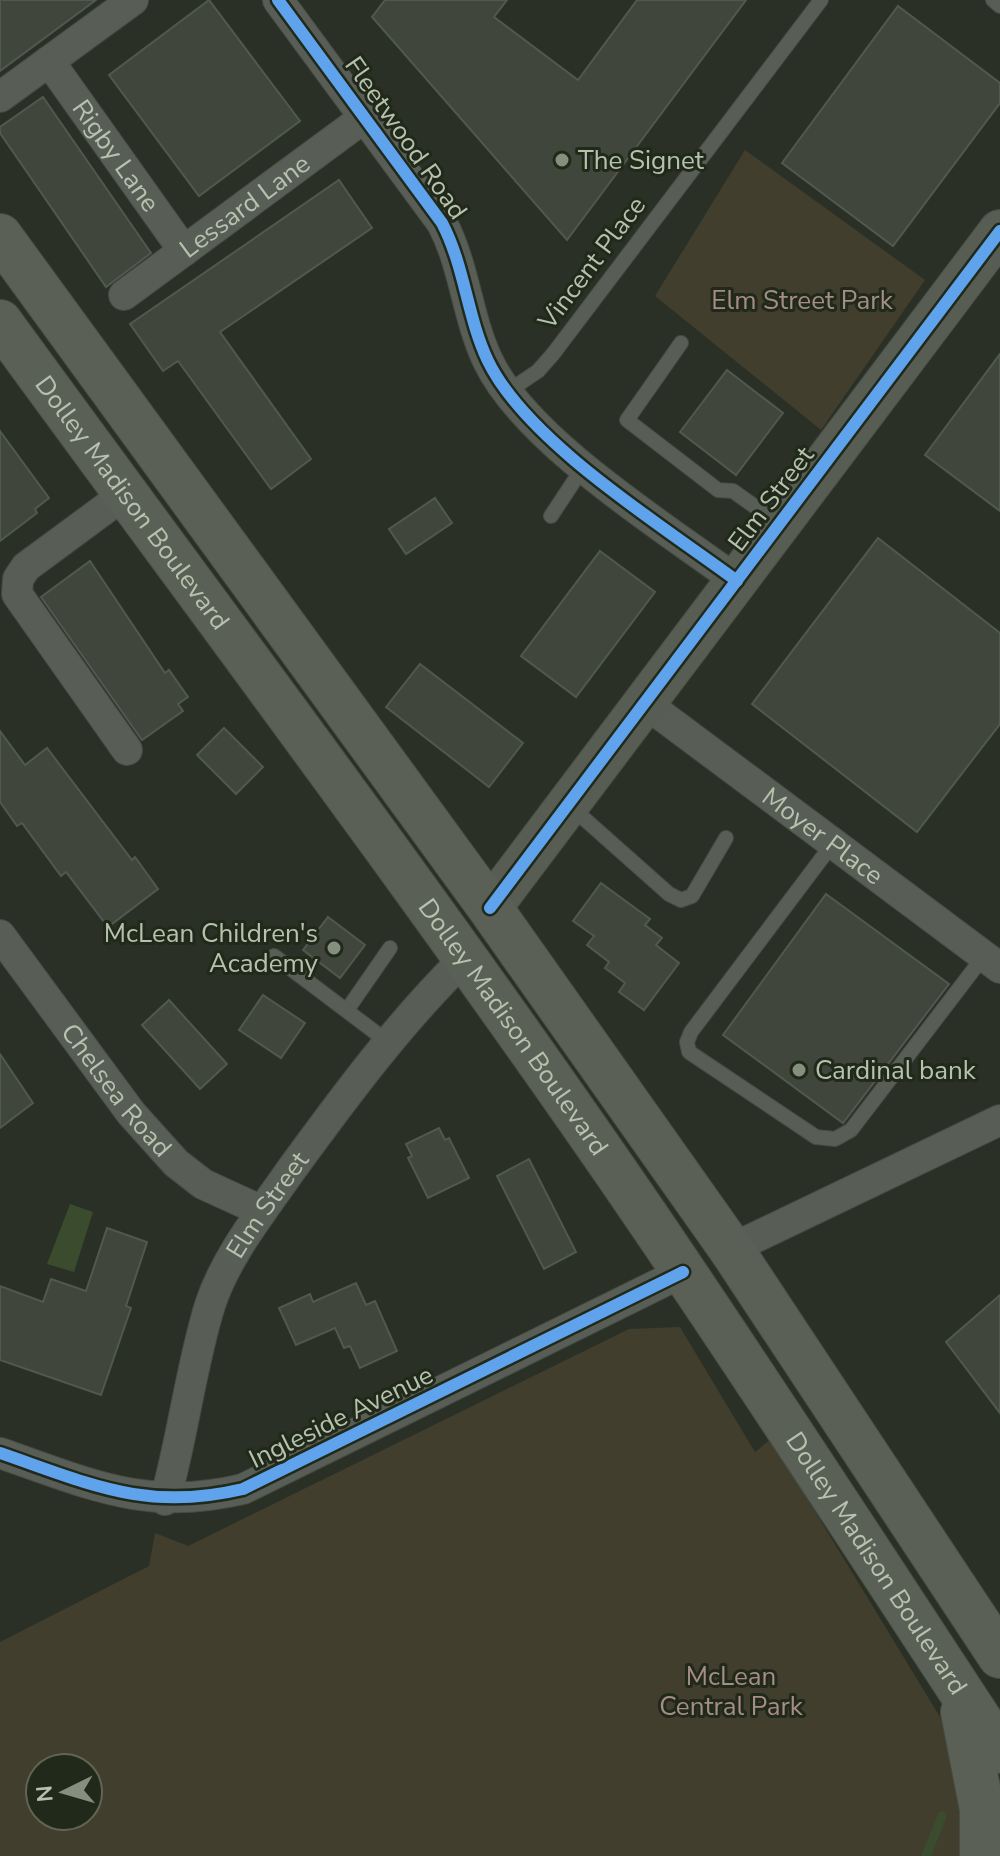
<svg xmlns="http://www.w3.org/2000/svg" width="1000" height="1856" font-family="'Nunito Sans',sans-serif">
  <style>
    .green { fill: #413e2e; fill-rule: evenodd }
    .water { fill: #3a4c2d }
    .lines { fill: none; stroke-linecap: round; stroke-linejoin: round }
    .stream { stroke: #3a4c2d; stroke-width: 9 }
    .building { fill: #40463c; stroke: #51584d; stroke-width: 2 }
    .lane-casing { stroke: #464b43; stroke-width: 16 }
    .street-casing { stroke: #464b43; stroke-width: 32 }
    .secondary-casing { stroke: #464b43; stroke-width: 44 }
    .primary-casing { stroke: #474d42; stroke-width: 46 }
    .lane { stroke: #585e55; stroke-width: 14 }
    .street { stroke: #585e55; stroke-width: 30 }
    .secondary { stroke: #575d53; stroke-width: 42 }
    .primary { stroke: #5b6057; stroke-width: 44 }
    .cycleway-casing { stroke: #21291a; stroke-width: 17 }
    .cycleway { stroke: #60a3ed; stroke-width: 12 }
    .poi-dot { fill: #858f7e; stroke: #21291a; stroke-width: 3 }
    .labels { text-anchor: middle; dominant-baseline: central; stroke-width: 6; stroke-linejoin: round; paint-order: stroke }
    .street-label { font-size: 26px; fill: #b6c2ae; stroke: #21291a }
    .poi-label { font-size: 26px; fill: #b6c2ae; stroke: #21291a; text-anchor: start }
    .park-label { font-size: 26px; fill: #a68d86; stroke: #21291a }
  </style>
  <rect width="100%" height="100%" fill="#2a3025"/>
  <g class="green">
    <path d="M745,150l180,130 -104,150 -166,-134z"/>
    <path d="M680,1327l75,125 16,-13 169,278 39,139h-979v-214l149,-76 6,-33 33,13 441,-217zM40,1768h48v48h-48z"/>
  </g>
  <path class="water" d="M70,1204l23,8 -19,60 -27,-8z"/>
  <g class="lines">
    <path class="stream" d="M926,1856l16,-40"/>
  </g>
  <g class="building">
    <path d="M0,0h96l-96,71z"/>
    <path d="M209,0l91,121 -101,75 -90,-121z"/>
    <path d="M385,0h122l-13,17 84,63 59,-80h109l-179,240 -195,-223z"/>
    <path d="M898,6l102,77v20l-107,143 -111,-83z"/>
    <path d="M43,97l108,156 -45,34 -106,-154v-6z"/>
    <path d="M339,180l33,48 -152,104 91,127 -40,30 -93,-128 -15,10 -33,-47z"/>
    <path d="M1000,354v157l-75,-56z"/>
    <path d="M727,370l56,43 -47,62 -56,-43z"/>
    <path d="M0,431l49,67 -14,11 2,4 -37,28z"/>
    <path d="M435,498l17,25 -46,31 -17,-25z"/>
    <path d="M878,538l122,95v91l-83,108 -165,-128z"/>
    <path d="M600,551l55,41 -79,105 -55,-41z"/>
    <path d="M90,561l75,112 4,-3 19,27 -10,7 5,7 -41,29 -101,-143z"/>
    <path d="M420,664l103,79 -34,44 -103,-80z"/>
    <path d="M224,728l39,39 -27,27 -39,-39z"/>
    <path d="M0,731l25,34 22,-17 85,112 3,-3 23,32 -50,38 -42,-55 -5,4 -39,-53 -5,3 -17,-24z"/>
    <path d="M601,883l49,36 -5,6 17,13 -6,7 23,18 -35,47 -25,-18 6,-9 -20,-15 4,-6 -22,-17 7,-9 -21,-15z"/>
    <path d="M826,894l123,90 -106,139 -120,-88z"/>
    <path d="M328,917l37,28 -25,33 -37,-28z"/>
    <path d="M263,995l42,28 -24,35 -42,-28z"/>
    <path d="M169,1000l58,64 -27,25 -58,-64z"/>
    <path d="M0,1054l33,49 -33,25z"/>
    <path d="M439,1128l6,12 4,-2 20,40 -41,20 -20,-40 4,-2 -6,-12z"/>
    <path d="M529,1159l47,93 -32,17 -47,-93z"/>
    <path d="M107,1228l40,14 -21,64 5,2 -30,87 -101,-35v-74l43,16 8,-23 35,12z"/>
    <path d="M356,1283l10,22 9,-4 22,50 -37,17 -10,-22 -6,2 -9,-20 -39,17 -17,-37 31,-14 3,8z"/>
    <path d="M1000,1295v118l-54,-71z"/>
  </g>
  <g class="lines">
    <g class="lane-casing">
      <g id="lane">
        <path d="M993,0l7,6"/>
        <path d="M681,343l-54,77 91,70 15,1 42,30"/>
        <path d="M507,392l31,-21 15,-17 268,-354"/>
        <path d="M551,516l33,-50"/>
        <path d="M571,807l98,87 12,6 11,-4 34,-58"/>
        <path d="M834,842l-143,190 -4,10 2,10 127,85 19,2 16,-9 133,-174"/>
        <path d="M274,956l114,86"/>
        <path d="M347,1010l43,-62"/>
      </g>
    </g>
    <g class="street-casing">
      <g id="street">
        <path d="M278,0l164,223c23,44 25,94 46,138 39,81 175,165 249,220"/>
        <path id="s1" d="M49,61l135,190"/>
        <path d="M0,97l133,-97"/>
        <path id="s2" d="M124,295l241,-178"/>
        <path d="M125,494l-99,73 -8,12 -1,15 110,156"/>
        <path id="s3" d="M645,703l355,265"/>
        <path id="s4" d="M0,935l131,178 45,50 27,21 59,27"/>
        <path d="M731,1249l269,-129"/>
        <path d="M0,1453c90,31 146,59 243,36l440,-217"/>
        <path id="s5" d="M165,1500c18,-64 26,-134 45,-195 16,-49 52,-93 81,-135 54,-74 108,-147 173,-211"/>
      </g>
    </g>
    <g class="secondary-casing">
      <path id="secondary" d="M490,908l510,-677"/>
    </g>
    <g class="primary-casing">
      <g id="primary">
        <path d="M0,236l490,672 241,341 269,407"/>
        <path id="s6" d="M0,322c215,295 436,587 642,888 122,179 239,360 358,541"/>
        <path d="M963,1712l19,97v47"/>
      </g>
    </g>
    <use href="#lane" class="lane"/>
    <use href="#street" class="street"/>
    <use href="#secondary" class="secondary"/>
    <use href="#primary" class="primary"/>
    <g class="cycleway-casing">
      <g id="cycleway">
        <path d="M278,0l164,223c23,44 25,94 46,138 39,81 175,165 249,220"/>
        <path d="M490,908l510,-677"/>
        <path d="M0,1453c90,31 146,59 243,36l440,-217"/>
      </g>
    </g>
    <use href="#cycleway" class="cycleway"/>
  </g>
  <g class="poi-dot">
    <circle cx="562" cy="160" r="8"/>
    <circle cx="334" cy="948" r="8"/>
    <circle cx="799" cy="1070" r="8"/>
  </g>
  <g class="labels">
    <g class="street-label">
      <text transform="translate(406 138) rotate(55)">Fleetwood Road</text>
      <text stroke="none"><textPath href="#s1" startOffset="116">Rigby Lane</textPath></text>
      <text stroke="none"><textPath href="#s2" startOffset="150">Lessard Lane</textPath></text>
      <text transform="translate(592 263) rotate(-53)">Vincent Place</text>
      <text transform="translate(771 499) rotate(-53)">Elm Street</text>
      <text stroke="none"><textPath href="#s6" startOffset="224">Dolley Madison Boulevard</textPath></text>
      <text stroke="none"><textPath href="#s3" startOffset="222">Moyer Place</textPath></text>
      <text stroke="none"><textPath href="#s6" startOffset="872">Dolley Madison Boulevard</textPath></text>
      <text stroke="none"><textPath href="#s4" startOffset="194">Chelsea Road</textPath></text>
      <text stroke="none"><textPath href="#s5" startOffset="316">Elm Street</textPath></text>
      <text transform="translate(341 1417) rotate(-26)">Ingleside Avenue</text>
      <text stroke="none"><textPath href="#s6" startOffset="1520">Dolley Madison Boulevard</textPath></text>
    </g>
    <g class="poi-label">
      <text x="578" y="160">The Signet</text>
      <text x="318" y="933" text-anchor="end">McLean Children's<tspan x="318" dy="30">Academy</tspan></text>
      <text x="815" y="1070">Cardinal bank</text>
    </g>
    <g class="park-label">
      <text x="802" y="300">Elm Street Park</text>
      <text x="731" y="1676">McLean<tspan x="731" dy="30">Central Park</tspan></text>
    </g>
  </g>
  <g transform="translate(64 1792) rotate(265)"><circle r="38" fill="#21291a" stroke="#5d6655" stroke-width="2"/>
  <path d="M0-6L14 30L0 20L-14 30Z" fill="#858f7e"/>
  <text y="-12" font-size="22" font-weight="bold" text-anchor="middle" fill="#b6c2ae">N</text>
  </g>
</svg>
